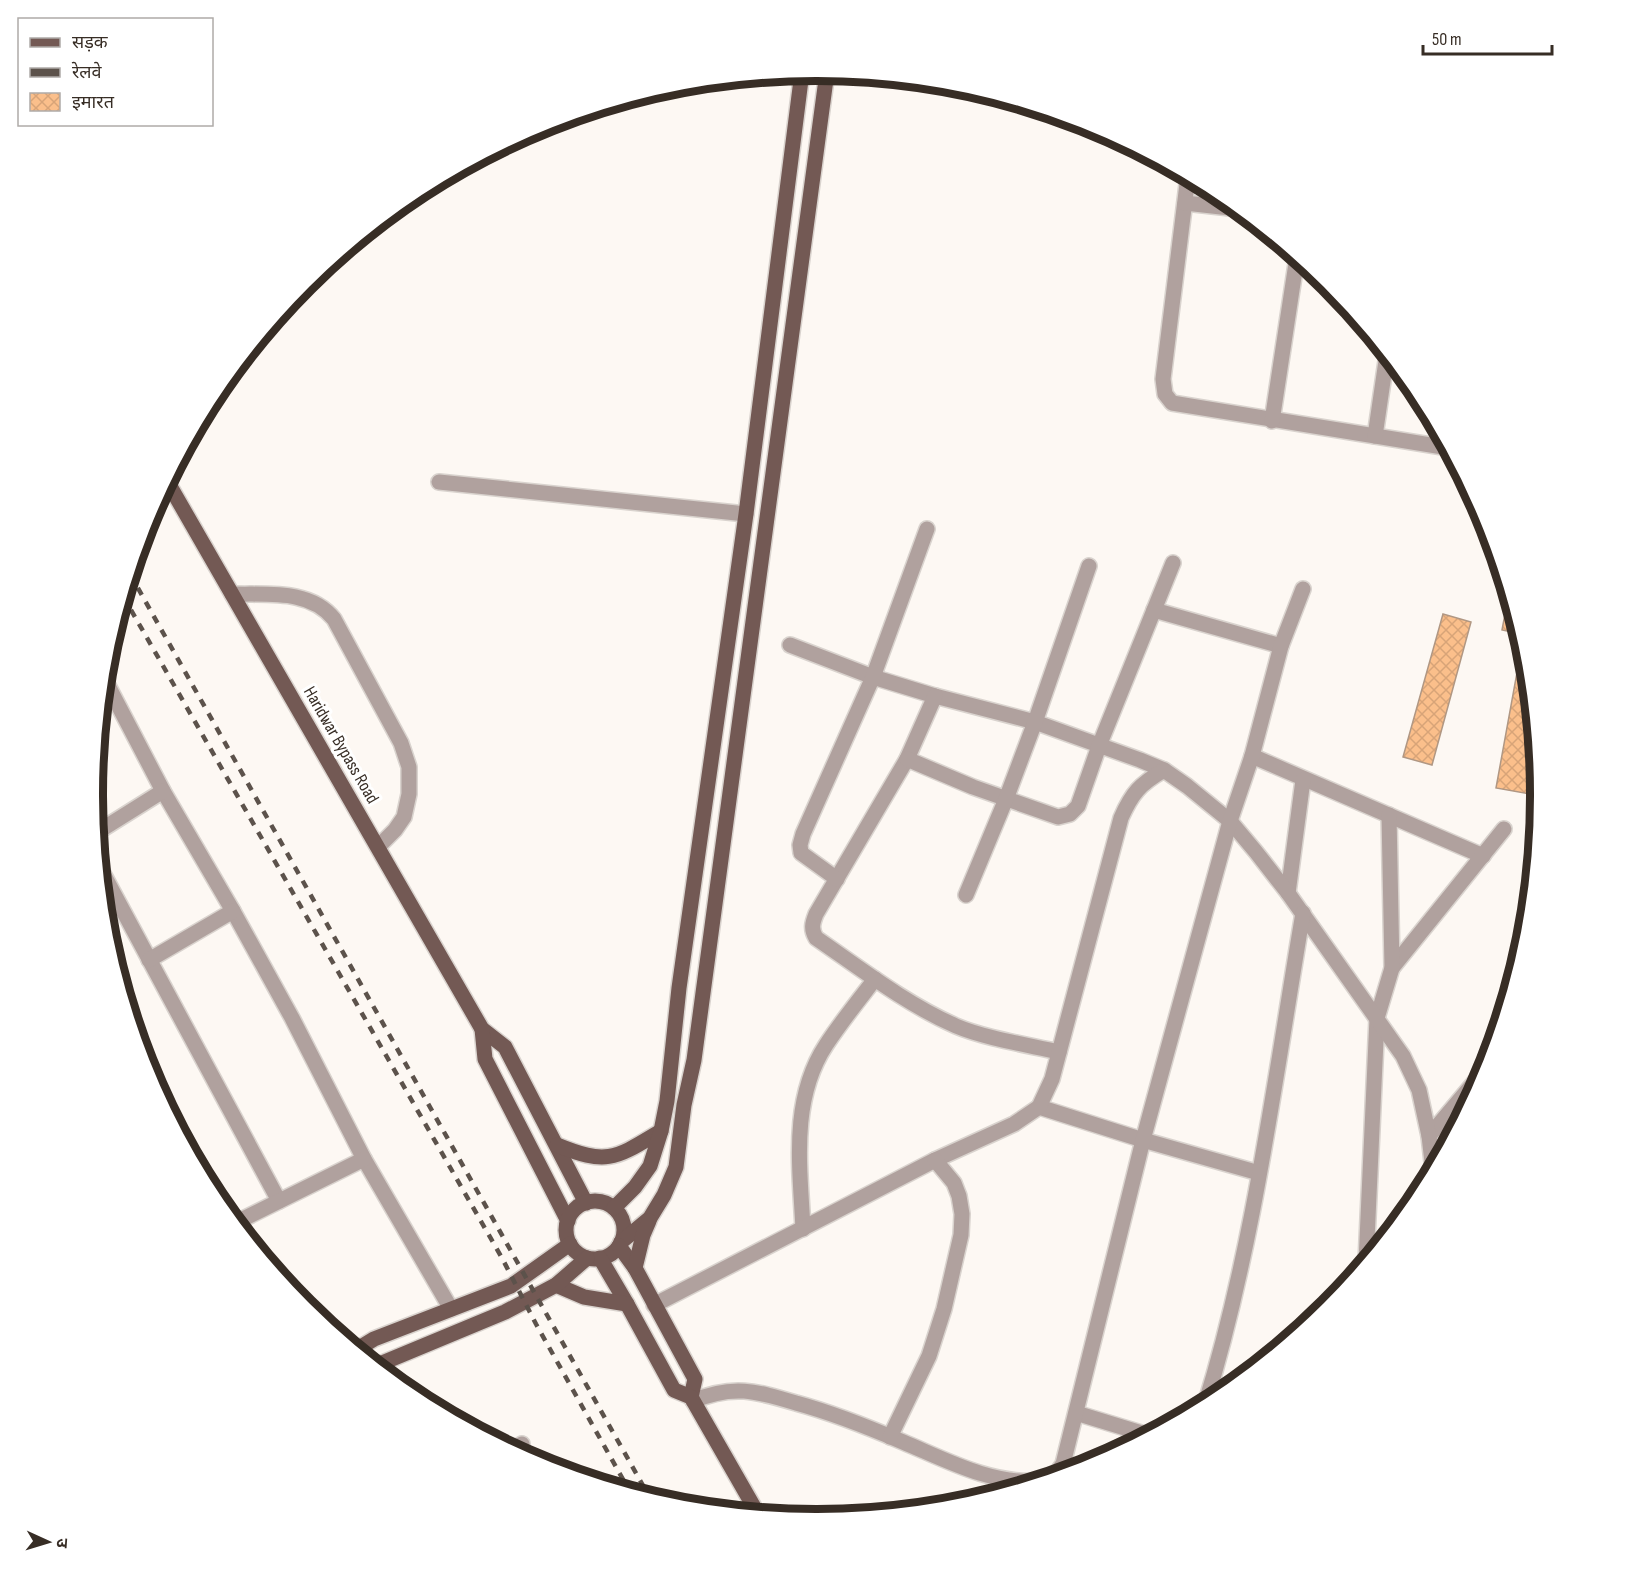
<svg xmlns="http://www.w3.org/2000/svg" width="1633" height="1590" font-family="'Sofia Sans Condensed','Noto Sans Devanagari',sans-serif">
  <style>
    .building { fill: url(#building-cross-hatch); stroke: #b09783; stroke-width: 1.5 }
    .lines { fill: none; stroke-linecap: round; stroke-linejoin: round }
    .minor-casing { stroke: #d9d3ce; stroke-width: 18 }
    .major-casing { stroke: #d9d3ce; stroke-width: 18 }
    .minor { stroke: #b0a19e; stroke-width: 15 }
    .major { stroke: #735954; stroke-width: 15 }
    .rail { stroke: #5c524b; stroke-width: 4.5; stroke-dasharray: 8 8; stroke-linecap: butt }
    .labels { text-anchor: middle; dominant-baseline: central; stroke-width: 6; stroke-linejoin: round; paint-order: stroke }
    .street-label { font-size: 18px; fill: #372d25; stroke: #fff }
    .rim { fill: none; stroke: #372d25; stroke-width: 8 }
  </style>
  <defs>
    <pattern id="building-cross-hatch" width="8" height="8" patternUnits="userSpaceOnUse" patternTransform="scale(1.5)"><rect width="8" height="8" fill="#fbbf8b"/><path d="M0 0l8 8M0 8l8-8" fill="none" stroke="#d8a478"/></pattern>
  </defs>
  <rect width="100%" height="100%" fill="#fdf8f3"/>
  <g class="building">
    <path d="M1509,593l4,15 8,26 -19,-4z"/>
    <path d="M1443,614l28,8 -39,143 -29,-8z"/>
    <path d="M1522,645h2l3,9 14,142 -45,-8z"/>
  </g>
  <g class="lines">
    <g class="minor-casing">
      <g id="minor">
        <path d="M1188,176l-25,203 2,15 7,9 277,45"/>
        <path d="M1185,203l54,6"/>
        <path d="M1272,421l25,-164"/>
        <path d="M1375,436l12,-82"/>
        <path d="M439,482l307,32"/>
        <path d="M232,594c36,1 78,-5 102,25l67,124 8,24v27l-5,23 -9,13 -17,17"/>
        <path d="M1154,610l127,36"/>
        <path d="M790,645l83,32 62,19 100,26 105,38 24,10"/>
        <path d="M104,678l59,113 70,120 59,107 72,141 87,150"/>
        <path d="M935,696l-28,63 -91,155c-4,10 -5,15 0,24 45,31 90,66 140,88 28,12 72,19 103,26"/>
        <path d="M1252,756l231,100"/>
        <path d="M907,759l66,28 85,30 12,-3 8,-8 21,-60 74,-183"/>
        <path d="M96,833l67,-42"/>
        <path d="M99,866l180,335"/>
        <path d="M837,879l-36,-26 -1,-8 3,-11 70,-157 54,-148"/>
        <path d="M1288,893l15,-113"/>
        <path d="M966,895l40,-96 29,-77 54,-156"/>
        <path d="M149,960l84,-49"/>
        <path d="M1392,968l112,-139"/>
        <path d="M1039,1107l104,33 116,33"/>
        <path d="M1429,1136l59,-70"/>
        <path d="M235,1223l129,-64"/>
        <path d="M803,1229c-3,-62 -13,-129 23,-184 15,-23 32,-44 49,-66"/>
        <path d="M1366,1262l11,-244 15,-50 -3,-153"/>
        <path d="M654,1305l281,-145 79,-36 25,-17 13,-28 69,-261c11,-25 19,-34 43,-48l23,16 43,35 26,31 32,41 115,163 16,34 10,46 4,35"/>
        <path d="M693,1401c40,-17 63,-10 103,2 37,10 72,24 107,39 43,18 89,43 136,39"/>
        <path d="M1205,1405c49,-159 70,-328 98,-492"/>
        <path d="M1076,1413l72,22"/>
        <path d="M890,1437l39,-81 15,-47 17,-74 1,-21 -3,-18 -5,-13 -19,-23"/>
        <path d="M512,1450l10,-6"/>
        <path d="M1048,1478l7,-3 8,-11 80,-324 87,-319 22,-65 29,-110 22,-57"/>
      </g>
    </g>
    <g class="major-casing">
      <g id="major">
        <path d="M167,481l315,548 23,18 81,156"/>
        <path d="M482,1029l3,30 83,162"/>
        <path d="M557,1145c51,21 59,13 104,-14"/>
        <circle cx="595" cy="1230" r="29"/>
        <path d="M614,1208l21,-21 15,-21 11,-35 6,-30 12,-113 67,-474 56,-442"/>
        <path d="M621,1242l29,-24 14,-23 12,-28 8,-62 10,-45 133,-988"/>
        <path d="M619,1246l16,22 60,111 -4,18"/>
        <path d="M600,1258l27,46 47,86 17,7 67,117"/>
        <path d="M635,1268l8,-33 6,-14"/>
        <path d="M556,1285l28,12 43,7"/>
        <path d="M356,1350l18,-11 137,-53 59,-42"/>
        <path d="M375,1366l130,-54 51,-27 31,-27"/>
      </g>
    </g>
    <use href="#minor" class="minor"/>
    <use href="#major" class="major"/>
    <g class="rail">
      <path d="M130,574l520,924"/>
      <path d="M123,596l379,662 34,66 94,168"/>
    </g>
  </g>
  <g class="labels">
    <g class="street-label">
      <text transform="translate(341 745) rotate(60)">Haridwar Bypass Road</text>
    </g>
  </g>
  <path d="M0 0H1633V1590H0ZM816 81H817A713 713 0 0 1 1530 794V796A713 713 0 0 1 817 1509H816A713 713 0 0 1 103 796V794A713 713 0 0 1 816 81Z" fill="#fff" fill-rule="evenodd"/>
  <path class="rim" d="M816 81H817A713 713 0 0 1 1530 794V796A713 713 0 0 1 817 1509H816A713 713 0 0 1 103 796V794A713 713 0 0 1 816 81Z"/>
  <rect x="18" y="18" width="195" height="108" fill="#ffffff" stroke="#afaba8" stroke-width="1.5"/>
  <rect x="30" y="38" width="30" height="9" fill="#735954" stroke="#afaba8" stroke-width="1.5"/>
  <text x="72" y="48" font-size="18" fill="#372d25">सड़क</text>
  <rect x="30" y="68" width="30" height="9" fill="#5c524b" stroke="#afaba8" stroke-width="1.5"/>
  <text x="72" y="78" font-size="18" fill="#372d25">रेलवे</text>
  <rect x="30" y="93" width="30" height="18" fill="url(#building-cross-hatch)" stroke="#afaba8" stroke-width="1.5"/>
  <text x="72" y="108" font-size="18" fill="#372d25">इमारत</text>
  <g transform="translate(48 1542) rotate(94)" stroke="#ffffff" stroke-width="4.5" paint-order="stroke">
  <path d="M0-4.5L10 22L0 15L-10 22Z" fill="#372d25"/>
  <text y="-9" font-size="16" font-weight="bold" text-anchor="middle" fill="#372d25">उ</text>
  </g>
  <path d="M1423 45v9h129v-9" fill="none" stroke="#372d25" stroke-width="3"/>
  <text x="1432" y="45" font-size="18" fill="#372d25" stroke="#ffffff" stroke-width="4.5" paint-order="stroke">50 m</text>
</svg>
